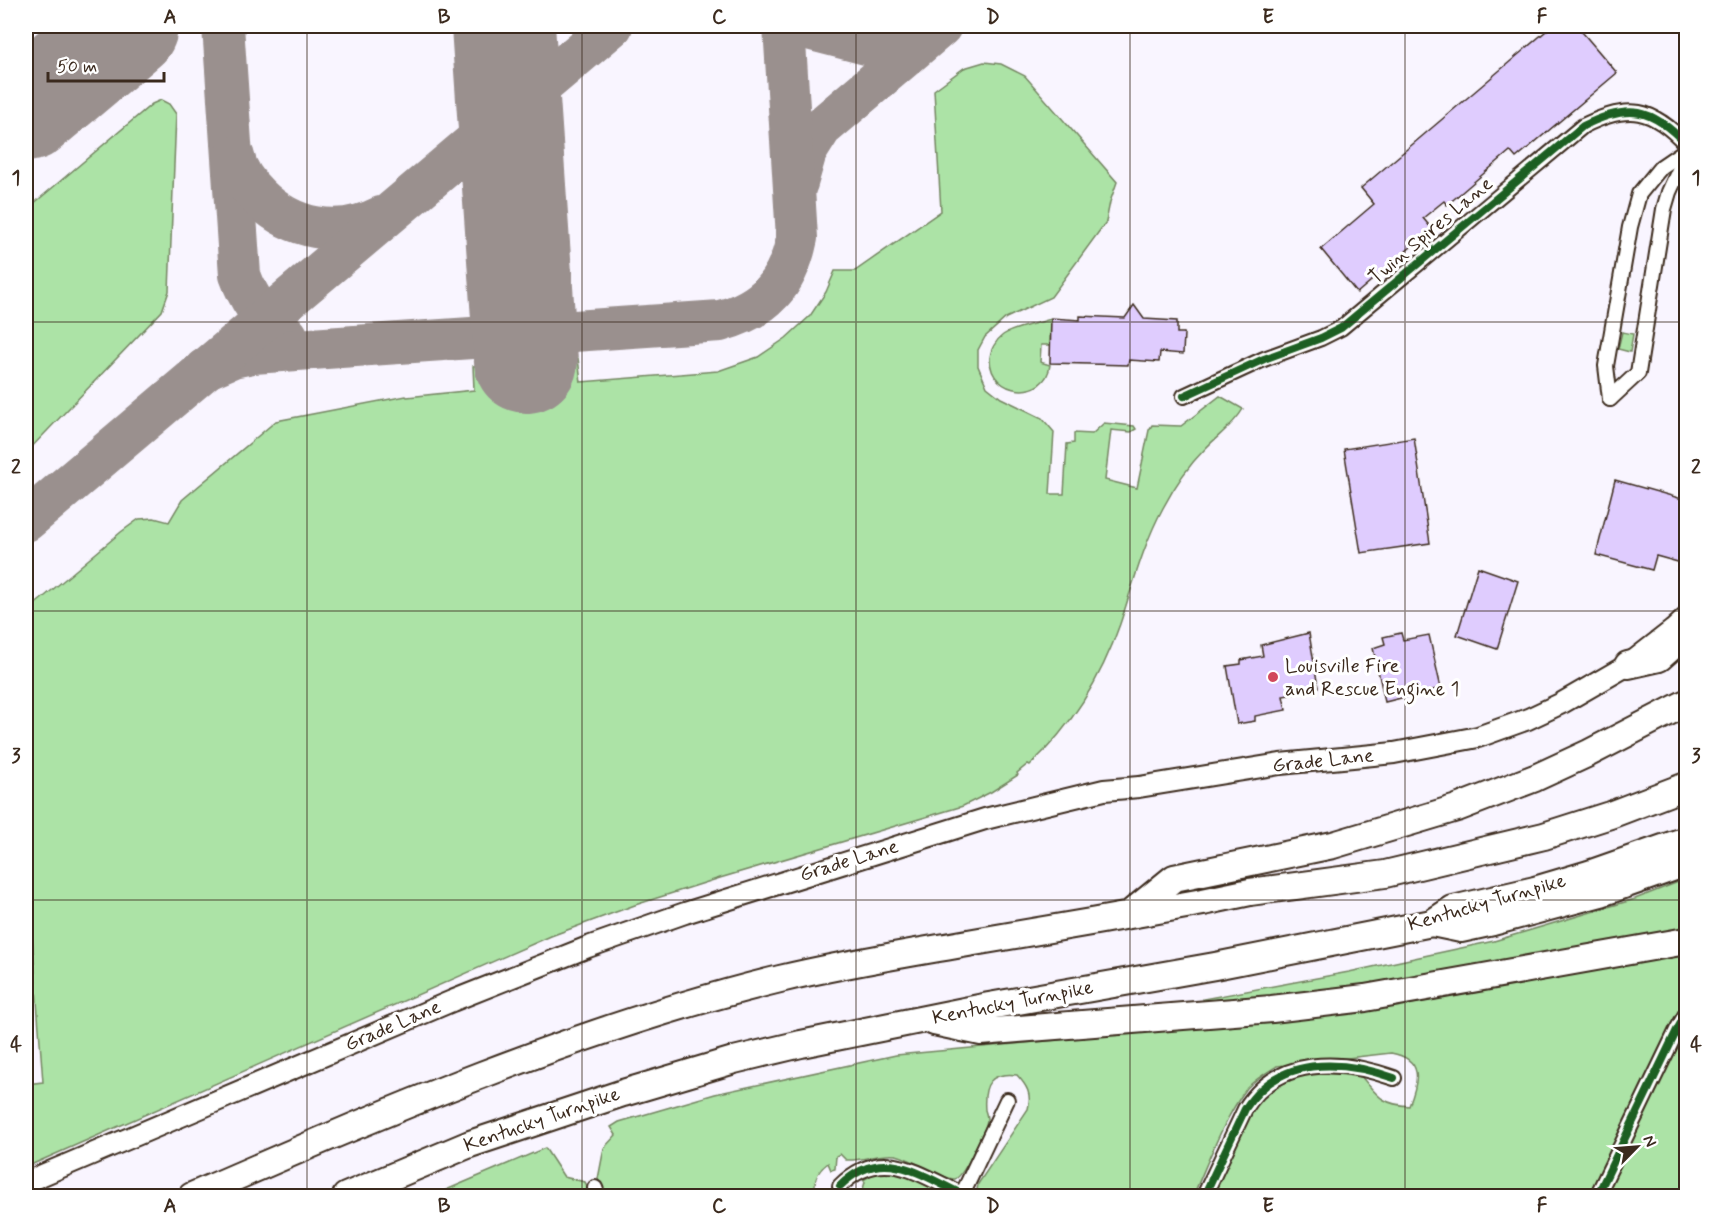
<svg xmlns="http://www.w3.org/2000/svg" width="1712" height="1222" font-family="Mynerve,sans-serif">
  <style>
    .green { fill: #ace3a6; stroke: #748662; stroke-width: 1.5 }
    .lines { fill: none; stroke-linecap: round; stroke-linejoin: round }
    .taxiway { stroke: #9a908e; stroke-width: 42 }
    .runway { stroke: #9a908e; stroke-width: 104 }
    .building { fill: #dfccfe; stroke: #3b2a1e; stroke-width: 1.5 }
    .street-casing { stroke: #3b2a1e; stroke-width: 18 }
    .secondary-casing { stroke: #3b2a1e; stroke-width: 24 }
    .highway-casing { stroke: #3b2a1e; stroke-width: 30 }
    .street { stroke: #fff; stroke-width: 14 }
    .secondary { stroke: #fff; stroke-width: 20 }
    .highway { stroke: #fff; stroke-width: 26 }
    .cycleway-casing { stroke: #fff; stroke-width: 11 }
    .cycleway { stroke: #1b5e20; stroke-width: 8 }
    .grid { fill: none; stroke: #3b2a1e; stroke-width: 1.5; stroke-opacity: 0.55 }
    .poi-dot { fill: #d1495b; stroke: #fff; stroke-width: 2 }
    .labels { text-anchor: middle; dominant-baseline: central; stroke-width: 6; stroke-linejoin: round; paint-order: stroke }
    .street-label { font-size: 20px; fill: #3b2a1e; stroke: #fff }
    .poi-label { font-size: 20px; fill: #3b2a1e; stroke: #fff; text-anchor: start }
    .neatline { fill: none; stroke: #3b2a1e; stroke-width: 2 }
    .grid-label { font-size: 20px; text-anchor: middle; font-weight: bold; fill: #3b2a1e }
  </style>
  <rect width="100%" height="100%" fill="#f9f5ff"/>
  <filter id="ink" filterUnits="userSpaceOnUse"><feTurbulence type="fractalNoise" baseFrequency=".0167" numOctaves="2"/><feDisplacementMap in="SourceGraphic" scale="12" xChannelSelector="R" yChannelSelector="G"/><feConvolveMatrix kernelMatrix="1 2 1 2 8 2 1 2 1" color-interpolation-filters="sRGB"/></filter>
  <g filter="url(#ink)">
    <g class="green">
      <path d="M984,62l17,2 24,12 92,106 -7,20 -4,20 -55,75 -45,21 -21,19 -7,13v16l9,21 14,11 41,20 12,14 -4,62h14l3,-50 7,-1v-10l18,1 12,-11 30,3 2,3 -5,3 -20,-2 -6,50 32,8 12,-58 3,-5 29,1 39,-30 23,13c-9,16 -26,27 -38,40 -17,17 -31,38 -42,59 -20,37 -30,77 -43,116 -19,55 -48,102 -90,141l-2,-1 -11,9 1,2 -27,17 -28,14 -243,72 -85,27 -84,31 -525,231v-83l17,-2 -17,-228v-242l95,-80 18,-13 15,-1 15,4 13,-22 94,-79 130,-25 1,1 67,-7 -1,-24 105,-8 3,24 137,-11 40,-14 28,-19 24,-22 16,-24 9,-21h20l86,-60 -7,-121 30,-22z"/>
      <path d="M161,100l8,4 7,10 -7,177 -7,20 -136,142v-243l126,-106z"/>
      <path d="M1051,319l-1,26h-9l-1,17 10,3c-4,36 -60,32 -60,-6 0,-9 6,-19 13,-24 9,-7 36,-12 48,-16z"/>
      <path d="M1622,332l11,2 -3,18 -12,-3z"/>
      <path d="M1686,879v55l-316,54 -165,19 -2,-8 146,-27 145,-31 141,-42z"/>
      <path d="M1686,954v47l-20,38 -75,157h-379c21,-46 37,-112 94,-123 16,-3 35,-1 51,-1 20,21 21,32 52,34 10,-25 15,-47 -18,-53l-114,13c-10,6 -22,13 -30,22 -23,30 -39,74 -54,108l-209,-1 -7,-5 1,-6 50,-75c4,-15 -1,-23 -11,-34 -27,-3 -34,9 -32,35 1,3 2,6 2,9 0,10 -24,58 -32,60 -10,2 -44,-21 -59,-24 -18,-2 -33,6 -50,5l-6,-6 -4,2 -1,13 -4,1 -3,-7c-12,9 -16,19 -11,33h-212l-7,-17 6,-31 12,-13 -5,-8 8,-5 96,-28 181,-39 409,-38 106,-13z"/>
      <path d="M1686,1022v174h-83z"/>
      <path d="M545,1148l19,29 21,5 7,14h-160z"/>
      <path d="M891,1171l14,4 45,21h-89l4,-14 -2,-2 14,-8z"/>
    </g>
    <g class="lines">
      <g class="taxiway">
        <path d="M223,26l17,249c9,25 23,47 47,61"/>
        <path d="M796,26l70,18 22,1 41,-11"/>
        <path d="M234,157c3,15 13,28 24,39 33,33 80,43 123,21"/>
        <path d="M797,183l9,-31 15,-24 120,-102"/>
        <path d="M205,369l28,-12 20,-4 467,-32c45,-12 68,-38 77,-83l-13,-212"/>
        <path d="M26,521l586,-495"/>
      </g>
      <g class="runway">
        <path d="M503,26l23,335"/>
        <path d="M26,110l100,-84"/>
      </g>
    </g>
    <g class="building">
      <path d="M1552,26h25l40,47 -101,85 -6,-7 -63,54 -3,-4 -21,17 9,11 -75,64 -36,-44 53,-45 -13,-16z"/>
      <path d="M1134,305l10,14 33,2v12h7l-1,21 -23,-2 -1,10 -30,-2 -1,5 -78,-2 1,-45 29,2v-4l45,2z"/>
      <path d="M1414,438l16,105 -69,10 -17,-104z"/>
      <path d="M1615,480l71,20 -1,64 -29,-8 -4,14 -56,-15z"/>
      <path d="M1478,567l40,14 -21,68 -40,-14z"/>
      <path d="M1309,633l9,54 -18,6 -17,3 3,14 -31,6v5l-18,3 -10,-58 14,-2v-4l22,-4 -2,-11z"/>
      <path d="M1401,633l2,7 26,-5 12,53 -56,14 -12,-54 12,-4 -2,-7z"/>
    </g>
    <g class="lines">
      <g class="street-casing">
        <g id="street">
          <path d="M1184,396l80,-37 57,-21 20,-10 242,-202c46,-23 69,-18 103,18"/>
          <path d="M1610,399l-4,-33 24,-139 9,-33 22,-27 25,-17"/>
          <path d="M1610,399l28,-26 26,-164 5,-17 17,-37"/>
          <path d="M840,1186c43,-43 81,-10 126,10"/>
          <path d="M595,1188l3,8"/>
          <path d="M962,1195l45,-95"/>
          <path d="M1204,1196l41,-87c33,-53 96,-50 149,-31"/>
          <path d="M1597,1196l80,-166 9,-16"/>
        </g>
      </g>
      <g class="secondary-casing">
        <path id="secondary" d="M26,1182l426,-181 136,-54 97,-34 300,-94 119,-29 35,-3 141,-23 114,-11 84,-16 50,-18 34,-16 66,-38 45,-35 13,-12"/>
      </g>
      <g class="highway-casing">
        <g id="highway">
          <path d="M1628,665l31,-7 27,-24"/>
          <path d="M1131,913l43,-35 159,-33 124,-37 78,-30 54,-25 97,-50"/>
          <path d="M1432,923l29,6 32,-7 108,-29 85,-30"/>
          <path d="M934,1022l47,10 291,-23 93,-11 321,-57"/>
          <path d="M192,1196c191,-83 384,-167 588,-217 62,-15 125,-25 188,-36 78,-13 157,-27 235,-41l47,-10 135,-18 159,-38 66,-21 76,-29"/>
          <path d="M346,1196l124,-52 153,-51 111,-33 67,-16 188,-38 226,-40 217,-43 21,-14 82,-19 54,-16 97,-34"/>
        </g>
      </g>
      <use href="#street" class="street"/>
      <use href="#secondary" class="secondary"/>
      <use href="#highway" class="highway"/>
      <g class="cycleway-casing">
        <g id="cycleway">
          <path d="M1184,396l80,-37 57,-21 20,-10 242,-202c46,-23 69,-18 103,18"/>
          <path d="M840,1186c43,-43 81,-10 126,10"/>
          <path d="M1204,1196l41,-87c33,-53 96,-50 149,-31"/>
          <path d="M1597,1196l80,-166 9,-16"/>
        </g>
      </g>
      <use href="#cycleway" class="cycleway"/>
    </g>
  </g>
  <path class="grid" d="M307,26v1170M582,26v1170M856,26v1170M1130,26v1170M1405,26v1170M26,322h1660M26,611h1660M26,900h1660"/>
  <circle class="poi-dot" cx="1273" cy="677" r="6"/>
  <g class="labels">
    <g class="street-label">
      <text transform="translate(1431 231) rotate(-40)">Twin Spires Lane</text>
      <text transform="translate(1323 761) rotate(-6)">Grade Lane</text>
      <text transform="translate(849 861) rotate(-17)">Grade Lane</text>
      <text transform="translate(1487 903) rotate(-16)">Kentucky Turnpike</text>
      <text transform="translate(1013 1003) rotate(-11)">Kentucky Turnpike</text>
      <text transform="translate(393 1026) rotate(-23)">Grade Lane</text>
      <text transform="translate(542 1120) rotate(-19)">Kentucky Turnpike</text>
    </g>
    <g class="poi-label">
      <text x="1285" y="666">Louisville Fire<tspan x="1285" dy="23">and Rescue Engine 1</tspan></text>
    </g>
  </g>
  <rect width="1712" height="1222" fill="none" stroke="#fff" stroke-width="66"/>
  <g transform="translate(1637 1147) rotate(65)" stroke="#ffffff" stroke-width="4.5" paint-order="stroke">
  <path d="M0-4.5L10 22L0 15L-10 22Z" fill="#3b2a1e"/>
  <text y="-9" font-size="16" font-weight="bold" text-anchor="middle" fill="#3b2a1e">N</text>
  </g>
  <path d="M48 72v9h116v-9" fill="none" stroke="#3b2a1e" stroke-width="3"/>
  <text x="57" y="72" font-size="18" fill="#3b2a1e" stroke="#ffffff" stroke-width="4.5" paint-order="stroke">50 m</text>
  <rect x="33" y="33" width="1646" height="1156" class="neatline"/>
  <g class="grid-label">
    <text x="170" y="23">A</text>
    <text x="444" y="23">B</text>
    <text x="719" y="23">C</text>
    <text x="993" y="23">D</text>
    <text x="1268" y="23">E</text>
    <text x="1542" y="23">F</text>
    <text x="16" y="184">1</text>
    <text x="1696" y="184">1</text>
    <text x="16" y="473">2</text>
    <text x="1696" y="473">2</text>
    <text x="16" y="762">3</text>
    <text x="1696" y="762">3</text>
    <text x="16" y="1051">4</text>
    <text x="1696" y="1051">4</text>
    <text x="170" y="1212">A</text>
    <text x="444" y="1212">B</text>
    <text x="719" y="1212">C</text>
    <text x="993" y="1212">D</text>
    <text x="1268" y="1212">E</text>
    <text x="1542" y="1212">F</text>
  </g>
</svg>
